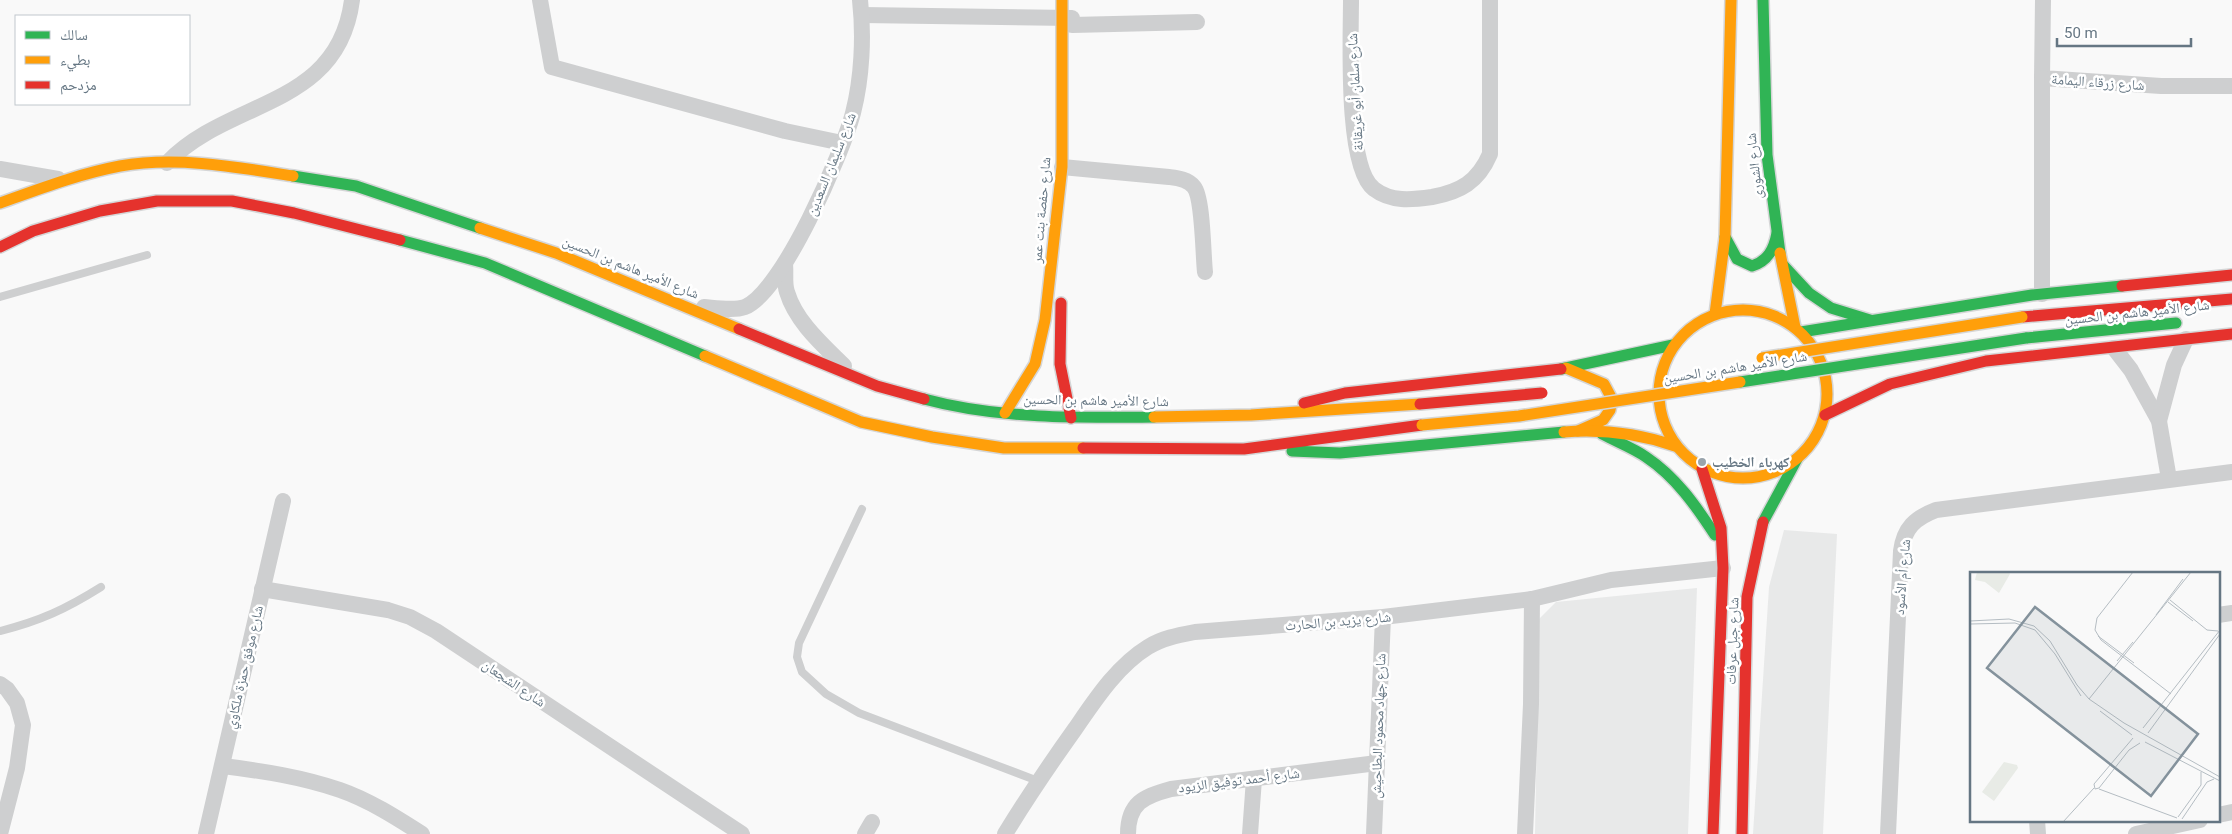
<svg xmlns="http://www.w3.org/2000/svg" width="2232" height="834" font-family="Roboto,'Noto Naskh Arabic',sans-serif">
  <style>
    .built { fill: #e8e9e9 }
    .lines { fill: none; stroke-linecap: round; stroke-linejoin: round }
    .fast-casing { stroke: #d5d6d7; stroke-width: 14 }
    .slow-casing { stroke: #d5d6d7; stroke-width: 14 }
    .jam-casing { stroke: #d5d6d7; stroke-width: 14 }
    .lane { stroke: #cecfd0; stroke-width: 8 }
    .street { stroke: #cecfd0; stroke-width: 16 }
    .fast { stroke: #30b455; stroke-width: 11 }
    .slow { stroke: #ff9f0a; stroke-width: 11 }
    .jam { stroke: #e5322d; stroke-width: 11 }
    .fast-bridge-casing { stroke: #d5d6d6; stroke-width: 14; stroke-linecap: butt }
    .slow-bridge-casing { stroke: #d5d6d6; stroke-width: 14; stroke-linecap: butt }
    .jam-bridge-casing { stroke: #d5d6d6; stroke-width: 14; stroke-linecap: butt }
    .fast-bridge { stroke: #30b455; stroke-width: 11 }
    .slow-bridge { stroke: #ff9f0a; stroke-width: 11 }
    .jam-bridge { stroke: #e5322d; stroke-width: 11 }
    .poi-dot { fill: #99a4ac; stroke: #fff; stroke-width: 2 }
    .labels { text-anchor: middle; dominant-baseline: central; stroke-width: 5; stroke-linejoin: round; paint-order: stroke }
    .street-label { font-size: 14px; fill: #657683; stroke: #fff }
    .poi-label { font-size: 14px; font-weight: bold; fill: #657683; stroke: #fff; text-anchor: start }
    .inset-road { fill: none; stroke: #b5bdc3; stroke-width: 1 }
    .view { fill: #84929c; fill-opacity: 0.15; stroke: #84929c; stroke-width: 2.5 }
    .inset-edge { fill: none; stroke: #657683; stroke-width: 2.5 }
  </style>
  <rect width="100%" height="100%" fill="#f9f9f9"/>
  <g class="built">
    <path d="M1784,530l53,4 -14,300h-70l16,-247z"/>
    <path d="M1697,588l-9,246h-153l4,-215 17,-17z"/>
  </g>
  <g class="lines">
    <g class="fast-casing">
      <g id="fast">
        <path d="M1763,0l4,155 13,98"/>
        <path d="M293,176l63,10 124,42"/>
        <path d="M1725,237l12,22 15,7c16,-5 22,-17 25,-33"/>
        <path d="M400,240l85,23 220,93"/>
        <path d="M1783,265l26,28 22,15 39,12"/>
        <path d="M1801,332l231,-37 90,-9"/>
        <path d="M2026,338l150,-15"/>
        <path d="M1561,369l112,-24"/>
        <path d="M924,399c74,20 154,19 230,18"/>
        <path d="M1602,434c15,8 31,14 44,23 30,20 50,49 69,78"/>
        <path d="M1292,451l48,2 224,-21"/>
        <path d="M1763,522l34,-63"/>
      </g>
    </g>
    <g class="slow-casing">
      <g id="slow">
        <path d="M0,203c39,-14 78,-29 120,-37 57,-10 117,1 173,10"/>
        <path d="M480,228l76,25 183,76"/>
        <path d="M1780,253l15,74"/>
        <circle cx="1743" cy="394" r="84"/>
        <path d="M1715,314l10,-77 6,-237"/>
        <path d="M705,356l156,66 71,15 72,11h79"/>
        <path d="M1566,368l38,16 8,15 -2,11 -7,10 -25,11"/>
        <path d="M1005,413l30,-49 10,-44 17,-153v-167"/>
        <path d="M1154,417l97,-2 169,-11"/>
        <path d="M1564,432c37,-3 76,2 111,14"/>
      </g>
    </g>
    <g class="jam-casing">
      <g id="jam">
        <path d="M0,247l33,-16 67,-20 57,-10h75l62,12 106,27"/>
        <path d="M2122,286l110,-11"/>
        <path d="M1061,303l-1,61 11,54"/>
        <path d="M2022,317l210,-18"/>
        <path d="M739,329l138,57 47,13"/>
        <path d="M1304,403l41,-10 216,-24"/>
        <path d="M1825,415l65,-31 96,-23 246,-27"/>
        <path d="M1083,448l161,1 178,-24"/>
        <path d="M1702,469l19,59 2,40 -10,266"/>
        <path d="M1742,834l5,-237 16,-75"/>
      </g>
    </g>
    <g class="lane">
      <path d="M0,297l147,-42"/>
      <path d="M862,509l-63,134 -2,14 5,15 24,22 33,19 179,68"/>
      <path d="M0,631c40,-10 66,-22 101,-44"/>
    </g>
    <g class="street">
      <path d="M540,0l12,67 233,64 57,12"/>
      <path d="M1351,0c0,36 -6,168 23,189 17,13 37,11 58,8 28,-5 46,-15 58,-43v-154"/>
      <path d="M2043,0l-1,78 119,8h71"/>
      <path d="M862,15l210,3"/>
      <path d="M1072,25l125,-3"/>
      <path d="M2042,78v216"/>
      <path d="M167,163c62,-65 171,-54 185,-163"/>
      <path d="M1062,167l107,10c8,1 19,2 25,10 9,11 9,68 11,85"/>
      <path d="M0,169l58,10"/>
      <path d="M785,264c1,9 -1,20 2,28 9,30 36,53 57,74"/>
      <path d="M704,307c12,1 30,4 41,0 38,-16 97,-153 108,-194 9,-35 11,-77 7,-113"/>
      <path d="M2114,348l17,22 28,51 10,58"/>
      <path d="M2159,421l15,-56 12,-26"/>
      <path d="M262,589l126,21 22,7 26,14 306,203"/>
      <path d="M2218,615l14,-2"/>
      <path d="M0,684l7,5 10,14 6,22 -6,43 -17,66"/>
      <path d="M223,766c40,5 79,11 117,24 29,10 57,28 82,44"/>
      <path d="M2218,815l14,-3"/>
      <path d="M2037,820l1,14"/>
      <path d="M206,834l77,-333"/>
      <path d="M865,834l7,-12"/>
      <path d="M1005,834c22,-36 45,-70 70,-105 20,-29 42,-63 73,-82 14,-9 31,-12 47,-15l188,-15 149,-18 79,-19 112,-12"/>
      <path d="M1128,834c0,-31 16,-38 43,-45l206,-26"/>
      <path d="M1250,834l4,-55"/>
      <path d="M1374,834l9,-217"/>
      <path d="M1525,834l6,-130 1,-105"/>
      <path d="M1888,834l13,-283c3,-23 14,-33 35,-41l296,-38"/>
      <path d="M2136,834l64,-14"/>
    </g>
    <use href="#fast" class="fast"/>
    <use href="#slow" class="slow"/>
    <use href="#jam" class="jam"/>
    <g class="fast-bridge-casing">
      <path id="fast-bridge" d="M1740,382l286,-44"/>
    </g>
    <g class="slow-bridge-casing">
      <g id="slow-bridge">
        <path d="M1762,358l260,-41"/>
        <path d="M1422,425l97,-9 221,-34"/>
      </g>
    </g>
    <g class="jam-bridge-casing">
      <path id="jam-bridge" d="M1420,404l122,-11"/>
    </g>
    <use href="#fast-bridge" class="fast-bridge"/>
    <use href="#slow-bridge" class="slow-bridge"/>
    <use href="#jam-bridge" class="jam-bridge"/>
  </g>
  <circle class="poi-dot" cx="1702" cy="462" r="5"/>
  <g class="labels">
    <g class="street-label">
      <text transform="translate(2098 82) rotate(4)">شارع زرقاء اليمامة</text>
      <text transform="translate(1355 92) rotate(-93)">شارع سلمان أبو غريقانة</text>
      <text transform="translate(831 164) rotate(-68)">شارع سليمان السعدين</text>
      <text transform="translate(1754 166) rotate(-96)">شارع الشورى</text>
      <text transform="translate(1041 210) rotate(-85)">شارع حفصة بنت عمر</text>
      <text transform="translate(631 267) rotate(22)">شارع الأمير هاشم بن الحسين</text>
      <text transform="translate(2137 312) rotate(-6)">شارع الأمير هاشم بن الحسين</text>
      <text transform="translate(1735 367) rotate(-9)">شارع الأمير هاشم بن الحسين</text>
      <text transform="translate(1096 400) rotate(1)">شارع الأمير هاشم بن الحسين</text>
      <text transform="translate(1902 577) rotate(-85)">شارع أم الأسود</text>
      <text transform="translate(1338 621) rotate(-5)">شارع يزيد بن الحارث</text>
      <text transform="translate(1732 641) rotate(-88)">شارع جبل عرفات</text>
      <text transform="translate(244 667) rotate(-77)">شارع موفق حمزة ملكاوي</text>
      <text transform="translate(514 683) rotate(34)">شارع الشجعان</text>
      <text transform="translate(1378 726) rotate(-88)">شارع جهاد محمود البطاحيش</text>
      <text transform="translate(1239 780) rotate(-7)">شارع أحمد توفيق الزيود</text>
    </g>
    <g class="poi-label">
      <text x="1712" y="462">كهرباء الخطيب</text>
    </g>
  </g>
  <g transform="translate(1970 572)">
    <rect width="250" height="250" fill="#f9f9f9"/>
    <path d="M7,0h32l1,2 -11,19 -14,-11 -10,-2zM34,190l13,3 1,3 -24,33 -12,-9z" fill="#e8ebe6"/>
    <path class="inset-road" d="M163,0l-36,46 -2,12 6,10 70,54M200,28l37,30 11,1M198,30l25,19M186,43l27,-36M0,49l39,-2 25,7 16,15 27,44 12,14 35,24 96,54M0,52l45,-1 20,7 20,24 26,42M128,64l36,27M147,89l16,-19M119,127l102,-127M130,139l32,24M173,156l77,-98M178,161l72,-99M163,166l-39,46 1,5 4,-1 30,-38 11,-7M175,170l75,39M129,217l78,29M208,245l23,-32v-13M212,247l25,-37 7,-3M93,250l31,-34"/>
    <path class="view" d="M65,35l163,127 -47,62 -164,-128z"/>
    <rect width="250" height="250" class="inset-edge"/>
  </g>
  <rect x="15" y="15" width="175" height="90" fill="#ffffff" stroke="#c1c8cd"/>
  <rect x="25" y="31" width="25" height="8" fill="#30b455" stroke="#c1c8cd"/>
  <text x="60" y="40" font-size="15" fill="#657683">سالك</text>
  <rect x="25" y="56" width="25" height="8" fill="#ff9f0a" stroke="#c1c8cd"/>
  <text x="60" y="65" font-size="15" fill="#657683">بطيء</text>
  <rect x="25" y="81" width="25" height="8" fill="#e5322d" stroke="#c1c8cd"/>
  <text x="60" y="90" font-size="15" fill="#657683">مزدحم</text>
  <path d="M2057 38v8h134v-8" fill="none" stroke="#657683" stroke-width="2.5"/>
  <text x="2064" y="38" font-size="15" fill="#657683" stroke="#ffffff" stroke-width="4" paint-order="stroke">50 m</text>
</svg>
